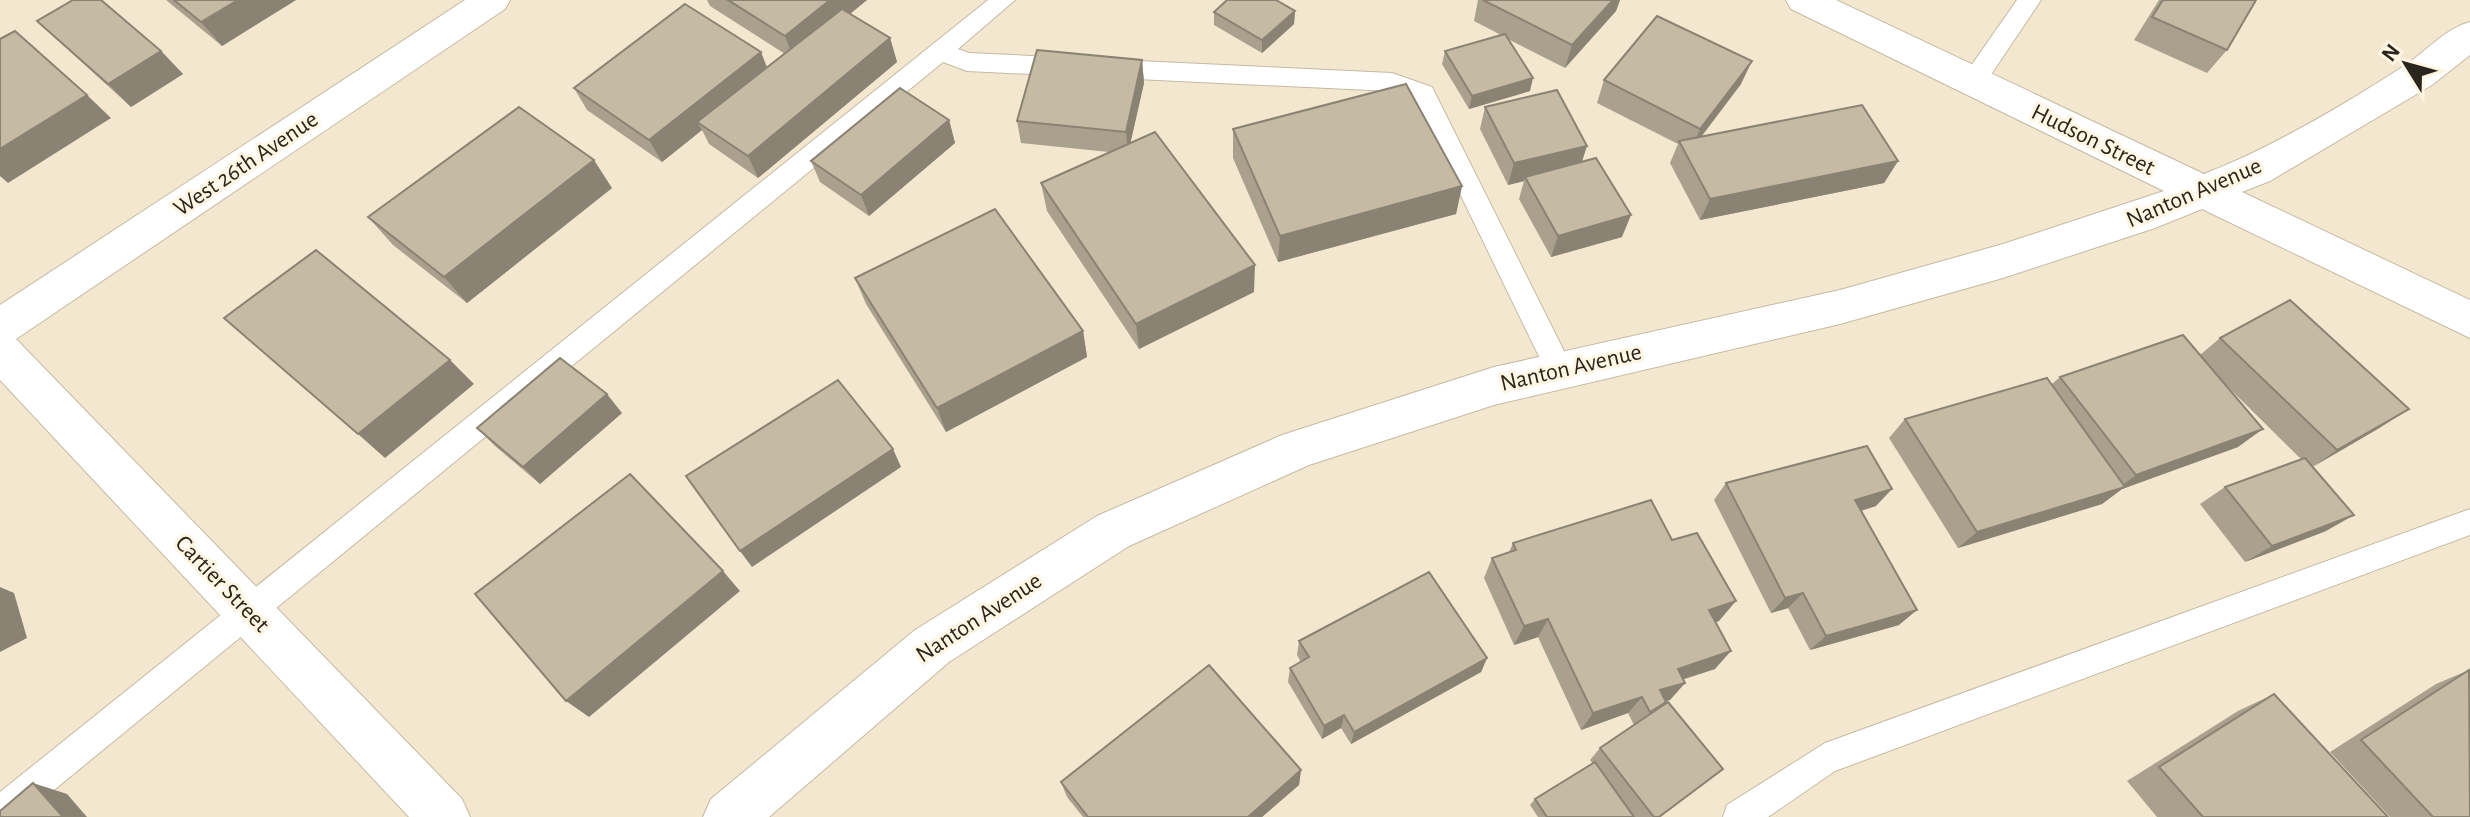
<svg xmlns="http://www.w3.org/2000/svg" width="2470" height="817" font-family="'Alegreya Sans',sans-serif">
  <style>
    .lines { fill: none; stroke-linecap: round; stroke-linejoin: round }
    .service-casing { stroke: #c5baa3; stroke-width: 2 }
    .minor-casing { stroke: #c5baa3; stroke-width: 2 }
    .service { fill: #fff; fill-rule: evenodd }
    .minor { fill: #fff; fill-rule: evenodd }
    .wall { fill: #a9a18d }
    .shaded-wall { fill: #8a8373 }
    .building { fill: #c5bba4; stroke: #8a8373; stroke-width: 2 }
    .labels { text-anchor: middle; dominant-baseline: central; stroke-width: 6; stroke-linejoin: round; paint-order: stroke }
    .street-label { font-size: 24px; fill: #29251c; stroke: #fef5e2 }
  </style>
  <rect width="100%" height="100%" fill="#f3e8cf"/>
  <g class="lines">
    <g class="service-casing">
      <g id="service">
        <path d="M988,0h27l-57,49 11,4 423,20 40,14 141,282 -4,8 -10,4 -10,-4 -135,-278 -23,-8 -424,-20 -24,-9 -922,755h-21v-25z"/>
        <path d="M2017,0h24l-59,88h-18l-3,-6 3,-6z"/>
        <path d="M2470,509v26l-635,236 -67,46h-45l4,-12 98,-62z"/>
      </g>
    </g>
    <g class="minor-casing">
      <g id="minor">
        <path d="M465,0h45l-5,9 -489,330 446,460 8,18h-61l-409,-437v-75z"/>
        <path d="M1786,0h50l368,174c69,-27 138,-68 200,-108 22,-14 40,-37 66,-44v33l-38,30 -162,96 -28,11 228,108v38l-268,-129 -47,19 -152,50 -163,46 -346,81 -185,60 -180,81 -180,116 -180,155h-66l8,-18 204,-169 182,-114 185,-81 212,-68 346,-77 163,-46 161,-53 -373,-182z"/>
      </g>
    </g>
    <use href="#service" class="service"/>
    <use href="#minor" class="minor"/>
  </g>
  <g class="wall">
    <path d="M166,0h130l-74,46z"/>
    <path d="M707,0h160l-17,14 40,24 7,24 -139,116 -49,-34 -7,-14 -40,32 -75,-52 -13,-22 193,-20 18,-14 -75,-48z"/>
    <path d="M1478,0h142l-4,11 -51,57 -57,-29 22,52 -61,18 -27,-45 3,-13 56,-16 -27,-14z"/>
    <path d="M2159,0h97l-29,50 -20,23 -73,-33z"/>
    <path d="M1295,11l-1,13 -32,29 -48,-28v-13z"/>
    <path d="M37,21l124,30 22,23 -52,33z"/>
    <path d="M1142,60l2,23 -14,60 124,149 -115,57 -92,-138 -6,-28 68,-31 -88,-9 -4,-22z"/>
    <path d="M1604,80l137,4 -39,52 196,25 -14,22 -184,37 -30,-57 8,-19 -81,-41z"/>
    <path d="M1485,107l97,54 40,76 -71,20 -32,-58 5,-18 -16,4 -28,-56z"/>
    <path d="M949,120l6,23 -86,73 -49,-34 -9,-21z"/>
    <path d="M1233,129l229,57 -6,28 -178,48 -45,-104z"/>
    <path d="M612,188l-145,115 -74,-58 -25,-28z"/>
    <path d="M855,278l228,53 4,26 -141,75 -80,-128z"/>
    <path d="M2220,338l161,89 -68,39 13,65 -81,31 -45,-58 25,-17 76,-28 -75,-74 12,62 -116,42 -20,15 -144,44 -69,-110 16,-19 147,-35 8,-7 140,-22z"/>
    <path d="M622,413l-82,71 -45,-38 -18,-18z"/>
    <path d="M1726,483l150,23 -15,5 38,114 -89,25 -22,-42 -17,5 -57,-113z"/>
    <path d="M1672,540l47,81 -3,1 -1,47 -32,10 2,4 -15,17 -5,1 -3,4 61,64 -63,48h-122l-8,-12 5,-6 58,-35 -3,-4 10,-12 34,-23 -6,-12 -47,17 -43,-93 -24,8 -30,-67 8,-20 17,-6 4,-9z"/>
    <path d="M1299,641l188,17 -6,14 -130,72 -10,-16 -19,11 -34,-57 2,-14 11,-6 -4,-7z"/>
    <path d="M2469,670l1,147h-80l-60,-65 106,-68z"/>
    <path d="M2274,694l114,123h-231l-30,-36 111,-70z"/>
    <path d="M1301,770l-2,15 -37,32h-179l-16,-20 -6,-15z"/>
  </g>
  <g class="shaded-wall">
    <path d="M238,0h58l-74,46 -21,-24z"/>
    <path d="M830,0h37l-73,59 -9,-23z"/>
    <path d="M1613,0h7l-4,11 -51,57 7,-23z"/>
    <path d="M1295,11l-1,13 -32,29v-13z"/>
    <path d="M890,38l7,24 -139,116 -10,-22z"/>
    <path d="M161,51l22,23 -52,33 -23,-23z"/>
    <path d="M761,52l9,23 -73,47 5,8 -40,32 -13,-22z"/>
    <path d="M1142,60l2,23 -16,71 -2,-22z"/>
    <path d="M1752,61l-11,23 -51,67 10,-22z"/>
    <path d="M1533,78l-3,13 -61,18 3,-13z"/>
    <path d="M87,95l24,23 -103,65 -8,-7v-27z"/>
    <path d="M949,120l6,23 -86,73 -8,-21z"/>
    <path d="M1587,146l-7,22 -55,9 -1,4 -16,4 6,-22z"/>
    <path d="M594,160l18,28 -145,115 -23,-26z"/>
    <path d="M1898,161l-14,22 -184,37 10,-21z"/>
    <path d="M1462,186l-6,28 -178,48 2,-26z"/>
    <path d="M1631,215l-9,22 -71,20 7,-21z"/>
    <path d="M1255,265l-1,27 -115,57 -3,-25z"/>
    <path d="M1083,331l4,26 -141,75 -9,-24z"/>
    <path d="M450,360l24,24 -89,74 -27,-24z"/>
    <path d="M607,394l15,19 -82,71 -17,-17z"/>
    <path d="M2409,409l-28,18 -70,41 26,-18z"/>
    <path d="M2263,429l-25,18 -116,42 -20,15 -144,44 19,-16 140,-43 19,-14z"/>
    <path d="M893,449l8,18 -149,100 -12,-16z"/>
    <path d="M1892,489l-16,17 -36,11 15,-17z"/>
    <path d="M2354,515l-28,16 -81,31 27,-16z"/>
    <path d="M723,571l17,20 -151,126 -23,-16z"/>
    <path d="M0,587l14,6 13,45 -27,14z"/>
    <path d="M1803,593l-15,15 -17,5 14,-15z"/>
    <path d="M1736,601l-17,20 -25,8 15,-19z"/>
    <path d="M1917,610l-18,15 -89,25 16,-14z"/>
    <path d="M1548,619l-10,18 -24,8 10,-19z"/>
    <path d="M1731,651l-16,18 -52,17 15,-17z"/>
    <path d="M1487,658l-6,14 -130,72 3,-12z"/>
    <path d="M1685,683l-15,17 -24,7 14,-17z"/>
    <path d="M1642,697l-14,16 -47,17 12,-17z"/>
    <path d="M1344,715l-3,13 -19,11 2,-13z"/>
    <path d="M1301,770l-2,15 -37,32h-14z"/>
    <path d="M33,783l34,11 20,23h-24z"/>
  </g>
  <g class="building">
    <path d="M73,0h28l60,51 -53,33 -71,-63z"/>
    <path d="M174,0h64l-37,22z"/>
    <path d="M728,0h102l-45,36z"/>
    <path d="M1227,0h49l19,11 -33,29 -48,-28z"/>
    <path d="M1483,0h130l-41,45z"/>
    <path d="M2163,0h93l-29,50 -75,-33z"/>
    <path d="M685,4l76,48 -112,88 -75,-52z"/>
    <path d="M842,9l48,29 -142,118 -51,-34z"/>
    <path d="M1657,16l95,45 -52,68 -96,-49z"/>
    <path d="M15,31l72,64 -87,54v-110z"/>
    <path d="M1505,34l28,44 -61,18 -27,-45z"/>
    <path d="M1037,50l105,10 -16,72 -109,-11z"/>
    <path d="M1406,84l56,102 -182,50 -47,-107z"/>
    <path d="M900,88l49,32 -88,75 -50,-34z"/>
    <path d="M1557,90l30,56 -73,17 -29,-56z"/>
    <path d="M1862,105l36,56 -188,38 -31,-58z"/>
    <path d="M519,107l75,53 -150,117 -76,-60z"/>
    <path d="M1155,132l100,133 -119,59 -95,-141z"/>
    <path d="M1596,158l35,57 -73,21 -33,-59z"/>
    <path d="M995,209l88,122 -146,77 -82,-130z"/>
    <path d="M316,250l134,110 -92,74 -134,-116z"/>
    <path d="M2290,300l119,109 -72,41 -117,-112z"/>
    <path d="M2183,335l80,94 -127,46 -76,-98z"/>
    <path d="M560,358l47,36 -84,73 -46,-39z"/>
    <path d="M2047,378l78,109 -148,45 -72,-113z"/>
    <path d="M838,380l55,69 -153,102 -54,-75z"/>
    <path d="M1867,446l25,43 -37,11 62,110 -91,26 -23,-43 -18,5 -59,-115z"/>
    <path d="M2305,458l49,57 -82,31 -47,-59z"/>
    <path d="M630,474l93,97 -157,130 -91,-107z"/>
    <path d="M1651,500l21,40 25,-7 39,68 -27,9 22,41 -53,18 7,14 -25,7 6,12 -16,10 -8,-15 -49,16 -45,-94 -24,7 -32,-68 24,-8 -3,-7z"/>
    <path d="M1429,572l58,86 -133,74 -10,-17 -20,11 -34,-58 19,-11 -10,-16z"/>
    <path d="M1209,665l92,105 -53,47h-160l-27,-35z"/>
    <path d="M2469,670l1,147h-37l-72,-77z"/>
    <path d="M2274,694l114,123h-185l-44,-50z"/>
    <path d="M1668,702l55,67 -64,48h-5l-54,-69z"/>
    <path d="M1595,762l39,55h-87l-12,-18z"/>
    <path d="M33,783l30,34h-63v-6z"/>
  </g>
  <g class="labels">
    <g class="street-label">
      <text transform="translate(2093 140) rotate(26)">Hudson Street</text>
      <text transform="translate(246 164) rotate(-34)">West 26th Avenue</text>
      <text transform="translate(2194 193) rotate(-23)">Nanton Avenue</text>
      <text transform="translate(1571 368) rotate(-13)">Nanton Avenue</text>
      <text transform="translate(222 584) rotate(46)">Cartier Street</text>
      <text transform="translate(979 618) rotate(-33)">Nanton Avenue</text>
    </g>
  </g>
  <g transform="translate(2406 64) rotate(307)" stroke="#fef5e2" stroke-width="6" paint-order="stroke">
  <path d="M0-6L14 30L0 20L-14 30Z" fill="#29251c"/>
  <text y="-12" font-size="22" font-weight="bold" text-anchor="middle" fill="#29251c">N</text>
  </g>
</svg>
